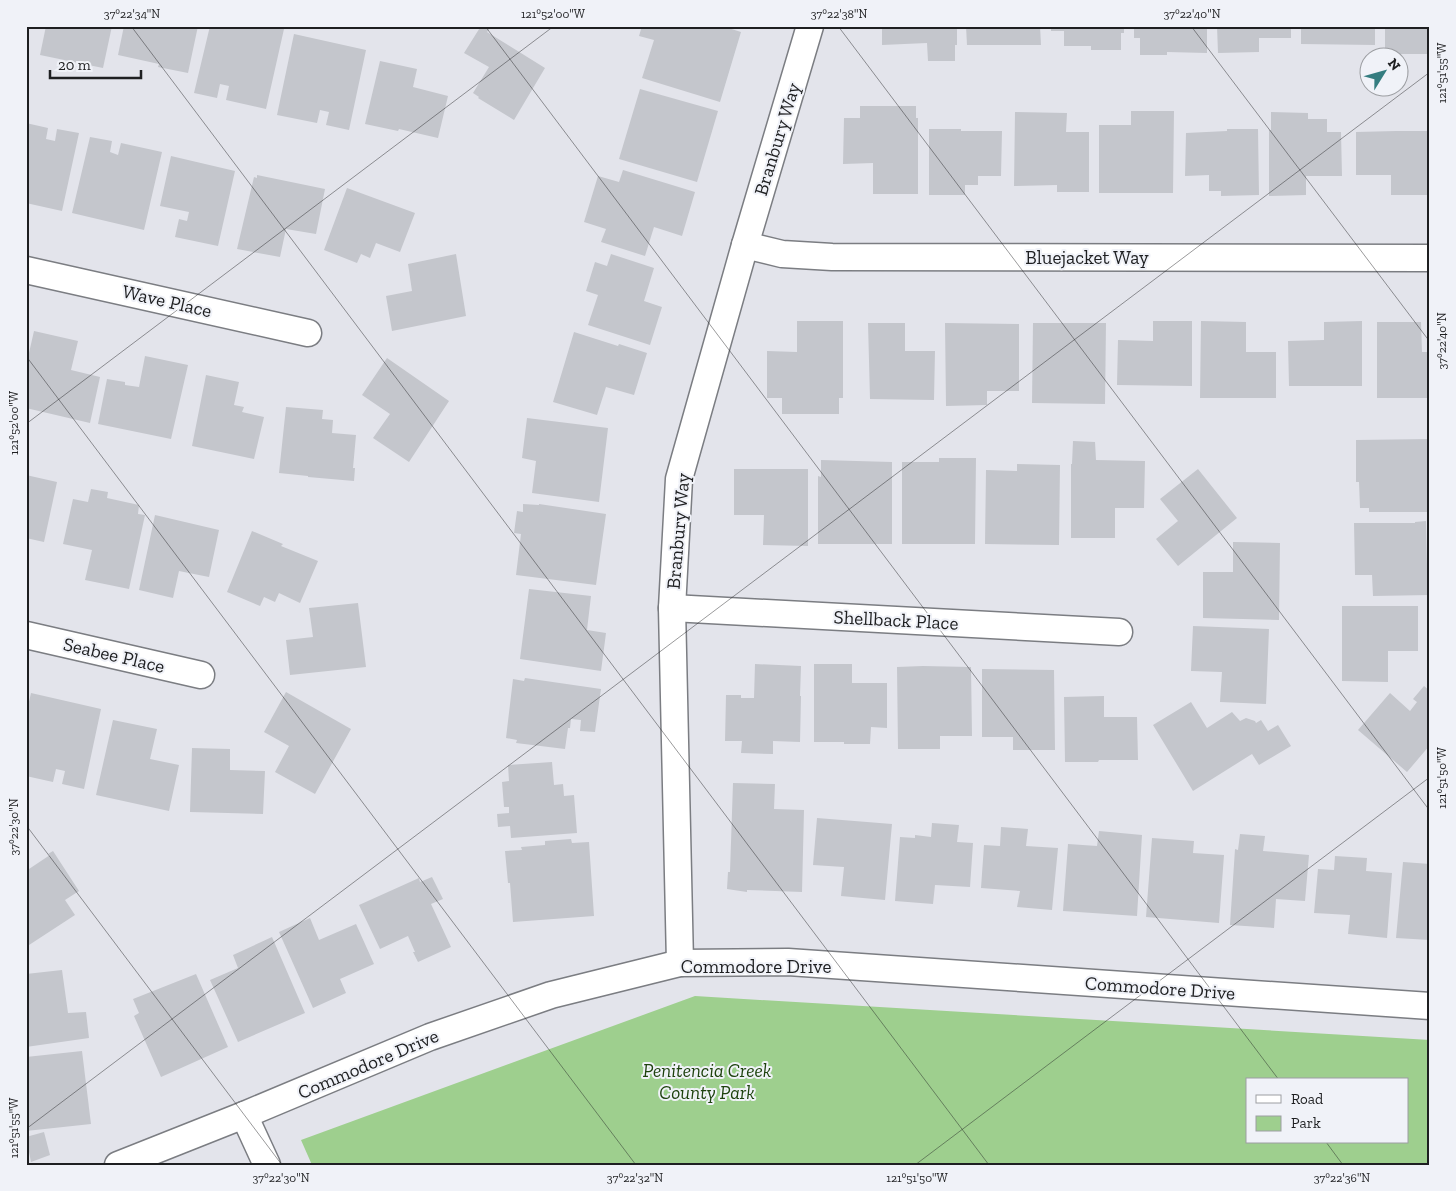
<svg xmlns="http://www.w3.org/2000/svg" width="1456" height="1191" font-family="'Zilla Slab',serif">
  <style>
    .green { fill: #9ecf8e; fill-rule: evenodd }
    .building { fill: #c4c6cc }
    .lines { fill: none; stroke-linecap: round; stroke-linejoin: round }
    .minor-casing { stroke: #7b7d82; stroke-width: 29 }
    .minor { stroke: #fff; stroke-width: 26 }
    .ticks { fill: none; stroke: #1e1f21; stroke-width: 1; stroke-opacity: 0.45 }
    .labels { text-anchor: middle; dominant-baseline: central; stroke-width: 4; stroke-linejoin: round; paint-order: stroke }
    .street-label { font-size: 19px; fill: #1e1f21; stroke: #f0f2f8 }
    .park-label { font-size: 19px; font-style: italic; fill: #1d420d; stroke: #f0f2f8 }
    .neatline { fill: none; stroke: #1e1f21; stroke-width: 2 }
    .ticks-label { font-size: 12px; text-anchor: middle; fill: #1e1f21 }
  </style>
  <rect width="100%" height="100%" fill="#e3e4eb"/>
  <path class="green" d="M695,996l735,44v125h-1118l-11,-25zM1247,1080h160v62h-160z"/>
  <g class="building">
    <path d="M46,26h66l-9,42 -63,-13z"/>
    <path d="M124,26h74l-10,47 -30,-6 1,-3 -41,-9z"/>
    <path d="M210,26h59l15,3 -18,80 -40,-9 3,-14 -9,-2 -3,14 -23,-5z"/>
    <path d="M481,26h6l3,2 -3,4 58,36 -31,52 -36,-22 1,-1 -6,-4 16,-26 -25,-14z"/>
    <path d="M642,26h80l19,6 -21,70 -78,-24 12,-38 -15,-4z"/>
    <path d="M882,26h75v19h-2v16h-27l-1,-18 -45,2z"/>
    <path d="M966,26h74l1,19h-74z"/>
    <path d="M1051,26h73v7h-3v17h-30v-4h-27v-15h-13z"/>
    <path d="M1134,26h73v27l-40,-1v3h-27v-17h-6z"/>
    <path d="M1217,26h74v12h-32v14l-41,1z"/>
    <path d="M1301,26h74v19l-74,-1z"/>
    <path d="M1385,26h45v15h-3v13h-42z"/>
    <path d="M294,34l72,16 -17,80 -23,-5 3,-13 -9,-2 -3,13 -40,-8z"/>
    <path d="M380,61l37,8 -4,18 35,9 -10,42 -39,-9 -1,2 -33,-7z"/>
    <path d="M640,89l78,22 -21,71 -78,-23z"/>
    <path d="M860,106h56v12h2v76h-45v-31l-30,1 1,-46h16z"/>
    <path d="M1131,111h43l-1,82h-74v-68h32z"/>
    <path d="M1015,112l52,1 -1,19h23v60h-32v-7l-43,1z"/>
    <path d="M1271,112l37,1v6h19v13h14l1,44h-36v19l-37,1v-66h2z"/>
    <path d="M26,123l22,5 -2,11 9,2 2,-12 22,4 -17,78 -36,-8z"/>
    <path d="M929,129h32v2h41l-1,45h-23v9h-13v10h-36z"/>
    <path d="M1227,129h31l1,66 -38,1v-5h-12v-16l-24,1 1,-43 41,-2z"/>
    <path d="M1396,131h33l1,64h-39v-20h-35v-43z"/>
    <path d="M90,137l22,4 -2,11 8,3 3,-12 41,9 -18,78 -72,-17z"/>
    <path d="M171,156l64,15 -17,75 -43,-9 4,-18 8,2 2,-9 -29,-6z"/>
    <path d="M623,170l72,22 -13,44 -28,-9 -9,29 -44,-14 5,-13 -22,-7 14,-46 21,6z"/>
    <path d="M257,175l68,14 -9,45 -30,-5 -6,28 -43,-8 17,-72 3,1z"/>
    <path d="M347,188l68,25 -15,39 -24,-9 -6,15 -9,-4 -4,9 -33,-13z"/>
    <path d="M456,254l10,62 -74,15 -6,-35 26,-5 -4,-27z"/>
    <path d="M611,254l43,14 -10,33 18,6 -12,38 -62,-20 10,-30 -12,-4 9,-29 12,4z"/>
    <path d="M797,321h46v77h-4v16h-57v-16h-15v-47l30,1z"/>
    <path d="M1153,321h39v65l-75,-1 1,-45 35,1z"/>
    <path d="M1201,321l45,1v30h30v46h-76z"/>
    <path d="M1362,321v65h-73l-1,-45 36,-1v-18z"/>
    <path d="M1377,322h44l1,30h8v46h-53z"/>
    <path d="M868,323h37v28h30l-1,49 -64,-1z"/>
    <path d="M945,323l74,1v67h-32v14l-41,1z"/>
    <path d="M1033,323h73l-1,81 -73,-1z"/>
    <path d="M34,331l44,10 -7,29 29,7 -10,46 -64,-15v-42z"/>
    <path d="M574,332l44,14 1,-2 28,9 -13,42 -28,-8 -9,28 -44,-13z"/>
    <path d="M145,356l43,9 -17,74 -73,-15 9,-45 18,3v3l14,2z"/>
    <path d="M387,358l62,43 -40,61 -36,-24 17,-24 -28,-19z"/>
    <path d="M206,375l33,7 -5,23 10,2 -2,5 22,5 -10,42 -62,-13z"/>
    <path d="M286,407l37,3 -1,9 11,1 -1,13 24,2 -3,33h2l-1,13 -46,-4v-1l-29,-3z"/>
    <path d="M527,418l81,10 -9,74 -67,-9 4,-32 -14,-3z"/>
    <path d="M1430,439v73h-61v-4h-9l-1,-26h-3v-42z"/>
    <path d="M1073,441l22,1 1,18 49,1 -1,47h-29v30h-44v-74h1z"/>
    <path d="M939,458h37l-1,86h-73v-82h37z"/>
    <path d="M821,460l71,2v82h-74v-68l3,1z"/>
    <path d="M1017,464l43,1 -1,80 -74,-1 1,-74 31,1z"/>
    <path d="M734,469h74v77l-45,-1 1,-30h-30z"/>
    <path d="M1198,469l39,49 -59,48 -22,-27 22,-18 -18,-22z"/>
    <path d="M26,475l31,7 -13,60 -18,-4z"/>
    <path d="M91,489l17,3 -1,6 32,7 -1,9 7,1 -16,74 -44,-9 7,-30 -29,-6 10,-45 15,3z"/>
    <path d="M523,504l16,1v-1l67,10 -10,71 -80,-10 5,-41 -7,-1 3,-22 6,1z"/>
    <path d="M155,515l64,15 -10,47 -30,-6 -6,27 -34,-8z"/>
    <path d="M1426,521l1,44h3v30l-57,1 -1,-21h-17l-1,-52h61v-1z"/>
    <path d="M252,531l31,13 -2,2 37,15 -18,42 -21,-10 -4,9 -11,-5 -4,9 -33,-14z"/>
    <path d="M1233,542l47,1 -1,77 -76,-2v-46h30z"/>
    <path d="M529,589l62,7 -4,34 19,3 -5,38 -81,-12z"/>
    <path d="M358,603l8,64 -76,8 -4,-35 27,-3 -4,-29z"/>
    <path d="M1342,606h76v45h-30v31l-46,-1z"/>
    <path d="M1193,626l76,3 -3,75 -46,-2 2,-30 -31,-1z"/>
    <path d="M755,664l46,2 -1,30h1l-1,46 -27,-1v13l-32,-1 1,-12h-17l1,-46h15v3h13z"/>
    <path d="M814,664h38v19h35v45l-16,-1 -1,17h-26v-2h-30z"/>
    <path d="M923,666l48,1 1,69h-32v13h-42l-1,-82z"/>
    <path d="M982,669l72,1 1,80h-42v-13h-31z"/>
    <path d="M525,678l76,11 -6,43 -15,-1 1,-11 -10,-1 -1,9h-2l-3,21 -49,-6 1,-3 -11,-2 7,-59 11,2z"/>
    <path d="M1424,686l6,5v54l-23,27 -49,-42 32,-37 20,18 7,-9 -4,-3z"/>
    <path d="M286,692l65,37 -36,65 -40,-22 14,-26 -25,-14z"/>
    <path d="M31,693l70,16 -17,80 -22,-5 3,-13 -9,-2 -3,13 -27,-6v-61z"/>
    <path d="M1104,696v21h33l1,43h-39l-1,2h-33l-1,-65z"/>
    <path d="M1191,702l16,26 25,-16 8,9 6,-3 9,3 1,2 5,-3 7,11 10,-6 13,21 -32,19 -7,-11 -59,37 -40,-66z"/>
    <path d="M113,720l44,9 -7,30 29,6 -10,46 -73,-16z"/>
    <path d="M192,748l38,1v21l35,1 -2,43 -73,-2z"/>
    <path d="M552,762l2,23 9,-1 1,12 10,-1 3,38 -66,5 -1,-12 -12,1 -1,-13 12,-1v-6h-5l-2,-25 7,-1 -1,-16z"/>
    <path d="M733,783l42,1 -1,25 30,1 -2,82 -55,-2v2l-20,-3 1,-17h2z"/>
    <path d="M817,818l75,6 -7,76 -44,-4 3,-29 -31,-2z"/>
    <path d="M932,823l27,2 -2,17 16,1 -3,44 -35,-2 -2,19 -38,-3 5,-64 15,1v-3l16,2z"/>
    <path d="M1001,827l27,2 -2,17 32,2 -6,62 -35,-3 3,-16 -39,-3 3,-43 16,1z"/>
    <path d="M1099,831l43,4 -5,81 -74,-5 5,-67 29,2z"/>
    <path d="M1240,834l25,2 -2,15 46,4 -4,46 -29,-2 -2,29 -44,-3 5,-76 3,1z"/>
    <path d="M1152,838l42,3 -1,12 31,2 -5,68 -73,-6z"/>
    <path d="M571,839l1,4 17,-1 5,74 -81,6 -3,-39h-2l-3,-32 17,-1 -1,-3 24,-2v-4z"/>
    <path d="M53,851l26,40 -14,9 10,15 -49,32v-76l24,-16 -2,-1z"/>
    <path d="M1335,856l32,2 -1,13 26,2 -5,65 -39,-4 2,-19 -36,-2 4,-44 16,1z"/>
    <path d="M1403,862l27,2v76l-34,-2z"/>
    <path d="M432,877l11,22 -12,5 20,43 -33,15 -5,-10h2l-7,-16 -28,13 -21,-44 60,-27 1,4z"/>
    <path d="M310,918l9,22 37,-16 18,40 -34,15 6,14 -33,15 -34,-76z"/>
    <path d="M272,937l33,76 -67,29 -28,-62 28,-12 -5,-13z"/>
    <path d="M62,970l6,43 18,-1 3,26 -63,9v-73z"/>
    <path d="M196,974l32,73 -67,30 -27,-61 5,-3 -6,-14z"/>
    <path d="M82,1051l9,73 -65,7v-74z"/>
    <path d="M44,1132l6,23 -19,7 -5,-25z"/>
  </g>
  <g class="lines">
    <g class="minor-casing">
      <g id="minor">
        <path d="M745,245l37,9 50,3 598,1"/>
        <path d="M26,270l282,63"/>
        <path d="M672,608l447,24"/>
        <path d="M26,635l175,40"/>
        <path d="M680,963l-8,-355 7,-129 66,-234 65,-219"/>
        <path d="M244,1115l23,50"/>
        <path d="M118,1165l126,-50 186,-78 121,-42 129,-32 108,-1 642,44"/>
      </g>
    </g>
    <use href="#minor" class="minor"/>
  </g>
  <path class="ticks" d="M131,26l858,1139M485,26l794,1054M838,26l592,785M1191,26l239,316M26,356l610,809M26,424l528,-398M26,825l256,340M26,1129l1404,-1057M1326,1142l17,23M915,1165l515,-388"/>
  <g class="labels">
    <g class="street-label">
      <text transform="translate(777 139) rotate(-73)">Branbury Way</text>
      <text x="1087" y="257">Bluejacket Way</text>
      <text transform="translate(167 301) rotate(13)">Wave Place</text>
      <text transform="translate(678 531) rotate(-85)">Branbury Way</text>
      <text transform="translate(896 620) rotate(3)">Shellback Place</text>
      <text transform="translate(114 655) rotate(13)">Seabee Place</text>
      <text x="756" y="966">Commodore Drive</text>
      <text transform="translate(1160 988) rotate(4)">Commodore Drive</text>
      <text transform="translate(368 1064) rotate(-23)">Commodore Drive</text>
    </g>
    <g class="park-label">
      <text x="707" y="1070">Penitencia Creek<tspan x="707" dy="22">County Park</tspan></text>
    </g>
  </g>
  <rect width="1456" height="1191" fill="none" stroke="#f0f2f8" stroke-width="55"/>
  <rect x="1246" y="1078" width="162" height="65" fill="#f0f2f8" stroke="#9c9ea2"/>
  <rect x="1256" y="1095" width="25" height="8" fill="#ffffff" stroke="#9c9ea2"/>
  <text x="1291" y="1104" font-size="15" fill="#1e1f21">Road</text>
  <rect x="1256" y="1116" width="25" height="15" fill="#9ecf8e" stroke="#9c9ea2"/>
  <text x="1291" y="1128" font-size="15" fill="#1e1f21">Park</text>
  <g transform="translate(1384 72) rotate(53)"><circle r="24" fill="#f0f2f8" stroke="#9c9ea2"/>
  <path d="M0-4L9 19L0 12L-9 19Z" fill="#347d80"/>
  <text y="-8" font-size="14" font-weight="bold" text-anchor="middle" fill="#1e1f21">N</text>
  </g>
  <path d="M50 70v8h91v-8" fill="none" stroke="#1e1f21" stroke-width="2.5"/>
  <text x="58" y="70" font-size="15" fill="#1e1f21" stroke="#f0f2f8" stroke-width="4" paint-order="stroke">20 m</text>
  <rect x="28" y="28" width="1400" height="1136" class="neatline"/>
  <g class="ticks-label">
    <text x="132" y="18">37°22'34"N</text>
    <text x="553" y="18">121°52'00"W</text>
    <text x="839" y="18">37°22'38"N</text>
    <text x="1192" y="18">37°22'40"N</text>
    <text transform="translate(1442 73) rotate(-90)" y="4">121°51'55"W</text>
    <text transform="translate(1442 341) rotate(-90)" y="4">37°22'40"N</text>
    <text transform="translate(14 423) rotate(-90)" y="4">121°52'00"W</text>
    <text transform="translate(1442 778) rotate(-90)" y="4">121°51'50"W</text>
    <text transform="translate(14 827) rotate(-90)" y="4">37°22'30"N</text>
    <text transform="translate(14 1128) rotate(-90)" y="4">121°51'55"W</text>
    <text x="281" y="1182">37°22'30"N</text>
    <text x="635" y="1182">37°22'32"N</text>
    <text x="917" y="1182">121°51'50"W</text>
    <text x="1342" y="1182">37°22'36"N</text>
  </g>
</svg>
